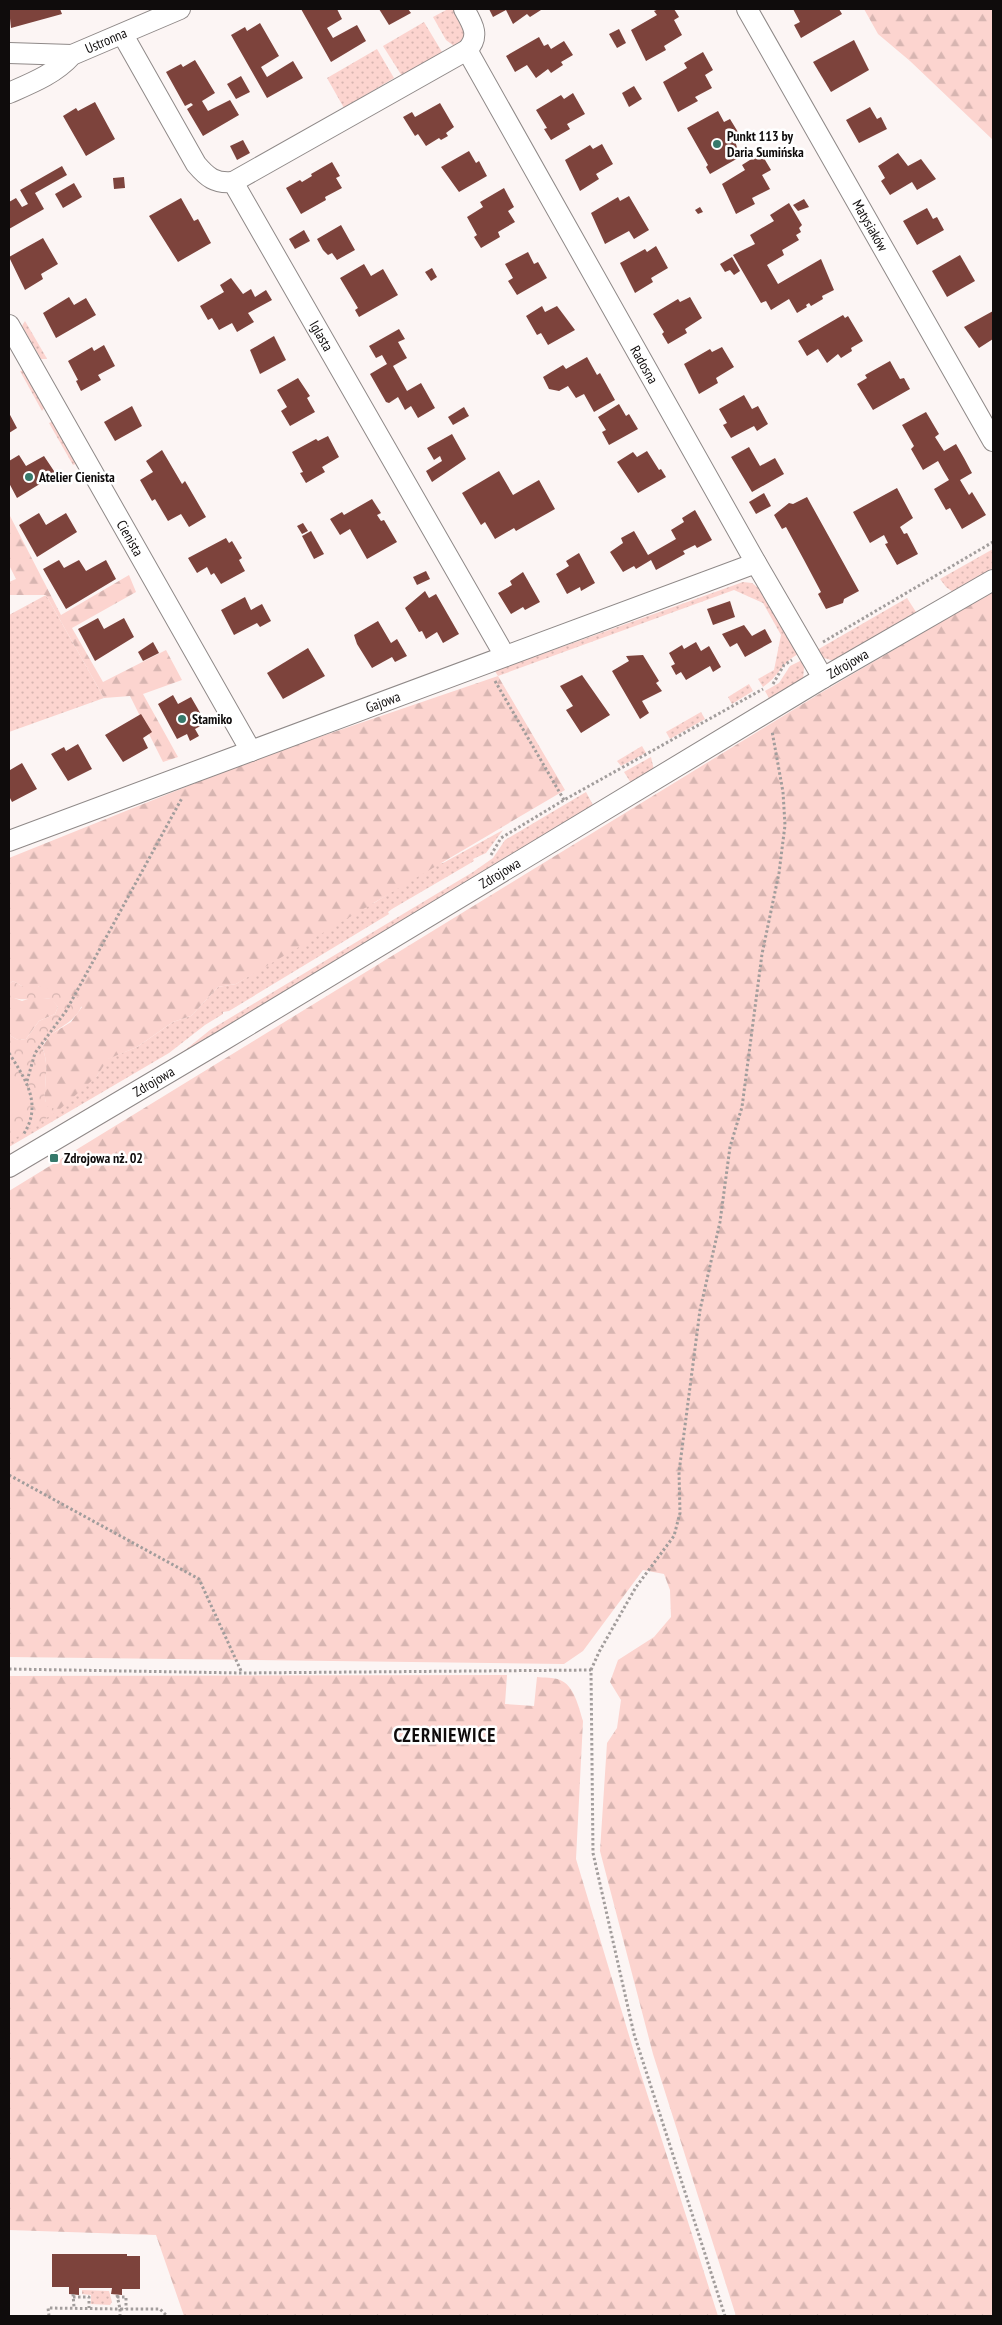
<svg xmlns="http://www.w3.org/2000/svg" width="1002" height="2325" font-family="'PT Sans Narrow',sans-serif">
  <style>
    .grass { fill: url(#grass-dots) }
    .forest { fill: url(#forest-firs) }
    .park { fill: url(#park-crowns) }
    .pitch { fill: #fcd4cf }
    .building { fill: #7d433c }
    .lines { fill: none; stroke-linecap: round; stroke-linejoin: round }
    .street-casing { stroke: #8f8988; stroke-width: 22 }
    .path { stroke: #a29d9c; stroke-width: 3; stroke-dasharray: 2.5 2.5; stroke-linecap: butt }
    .street { stroke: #fff; stroke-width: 20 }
    .poi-dot { fill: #36796b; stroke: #fff; stroke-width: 2 }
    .labels { text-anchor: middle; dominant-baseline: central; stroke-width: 5; stroke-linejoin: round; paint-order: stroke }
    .street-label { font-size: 14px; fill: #0f0c0c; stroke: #fff }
    .poi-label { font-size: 14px; font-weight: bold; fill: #0f0c0c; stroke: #fff; text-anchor: start }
    .district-label { font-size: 19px; font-weight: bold; letter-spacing: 1px; fill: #0f0c0c; stroke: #fff }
  </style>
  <defs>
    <pattern id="grass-dots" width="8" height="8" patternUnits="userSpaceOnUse" patternTransform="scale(1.25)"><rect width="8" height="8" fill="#fcd4cf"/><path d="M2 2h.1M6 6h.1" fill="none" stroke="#d7b5b1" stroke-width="1.8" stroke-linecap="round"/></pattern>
    <pattern id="forest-firs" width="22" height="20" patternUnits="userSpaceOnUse" patternTransform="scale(1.25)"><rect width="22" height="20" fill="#fcd4cf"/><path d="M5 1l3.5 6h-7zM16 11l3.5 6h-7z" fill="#d7b5b1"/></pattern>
    <pattern id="park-crowns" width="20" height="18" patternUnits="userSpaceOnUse" patternTransform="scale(1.25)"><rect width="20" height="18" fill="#fcd4cf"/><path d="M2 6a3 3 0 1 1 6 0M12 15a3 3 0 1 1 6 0" fill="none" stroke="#d7b5b1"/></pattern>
  </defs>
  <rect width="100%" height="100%" fill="#fcf5f4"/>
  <g class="grass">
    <path d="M448,9h9l9,21 -3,11 -9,5 -8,-6 -13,-23z"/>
    <path d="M424,22l18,30 -40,24 -19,-30z"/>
    <path d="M377,49l17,29 -50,30 -17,-30z"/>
    <path d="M25,321l21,36 1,2h-6l-19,-33z"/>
    <path d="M24,370l21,37 -3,4 -22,-40z"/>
    <path d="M54,421l24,42 -5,2 -24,-42z"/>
    <path d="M993,549v19l-40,24 -7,-5 -6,-8z"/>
    <path d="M743,582l9,1 9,7 37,64c-16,9 -20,23 -35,33l-5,-8 16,-9 7,-35 -18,-32 -29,-13 -236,86 -3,-5z"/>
    <path d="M46,595l58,103 -95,34v-117z"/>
    <path d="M907,598l9,14 -82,49 -10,-3 -7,-8z"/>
    <path d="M802,660l2,8 -1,13 -33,19 -5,-9 14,-8 11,-17z"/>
    <path d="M749,684l4,7 -21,13 -4,-7z"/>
    <path d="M701,712l4,7 -35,20 -4,-7z"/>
    <path d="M642,746l4,7 -25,13 -4,-5z"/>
    <path d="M651,757l3,13 -23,13 -7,-11z"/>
    <path d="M586,792l7,13 -414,250 31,-25 263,-158 20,-14 12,-18z"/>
    <path d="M503,830l-17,23 -13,6 1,2 -82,48 -4,3 1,2 -160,97 -6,1v2l-18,11 -36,28 -160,94v-27l88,-44 10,-17 30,-12 36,-25 18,-6 27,-29 18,-3 126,-79 12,-2 60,-39 9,-1z"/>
    <path d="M82,2290l27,1 3,11 -2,3 -19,-1v-9l-9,-1z"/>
  </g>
  <g class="forest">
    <path d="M864,9h129v131l-83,-79 -32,-27z"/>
    <path d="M9,514l52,101 68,-40 7,17 -64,36 31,54 63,-32 16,30 -39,14 35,63 -15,5 -33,-66 -26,2 -58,-103h-37v-13l7,-3 -7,-14z"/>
    <path d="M993,591v1725h-257l-83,-262 -53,-203 7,-108 10,-15 4,-28 -11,-18 8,-22 36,-23 17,-20 -1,-27 -6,-16 -21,-4 -60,81 -19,13 -555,-7v-466l810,-497z"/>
    <path d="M498,676l67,114 -329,194 -18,3 -27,29 -18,6 -36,25 -29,12 -11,17 -38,34 -13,-4c-4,-21 5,-39 -4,-59l8,-12 21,-13 11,-15 -44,-21h-16l-9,-5 -4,3v-126l246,-99z"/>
    <path d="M9,996l13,5 12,-4 18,2 6,8 -3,7 -16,7 -13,18 -8,1 -9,-5z"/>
    <path d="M507,1675l-2,29 29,2 3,-29c6,1 17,0 23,3 14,5 19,28 23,41l-7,138 61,203 81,254h-534l-28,-81 -147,-5v-554z"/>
  </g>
  <path class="park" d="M13,981l9,5h16l45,13c-3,26 -32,27 -41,48 9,20 0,38 4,59l13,4 -50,32v-107l9,5 8,-1 13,-18 16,-7 3,-7 -7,-8c-16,-2 -26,3 -42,-2v-13z"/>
  <path class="pitch" d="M9,1067l22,37 -22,13z"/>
  <g class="building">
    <path d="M9,9h51l2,5 -51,14z"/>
    <path d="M301,9h36l5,10 -15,9 6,10 24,-13 9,16 -35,21z"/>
    <path d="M379,9h29l3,4 -22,12z"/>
    <path d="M489,9h51l1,1 -11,7 -3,-3 -14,10 -7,-14 -13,7z"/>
    <path d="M659,9h15l5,8 -5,3 8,15 -18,11 2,4 -20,11 -15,-31 26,-15 -3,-4z"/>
    <path d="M793,9h46l3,5 -41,24 -7,-13 6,-3z"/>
    <path d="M260,23l19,33 -18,11 6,10 26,-16 10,17 -36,20 -36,-63 14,-8 2,4z"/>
    <path d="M619,29l7,14 -9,5 -8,-14z"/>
    <path d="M539,37l5,9 4,-2 3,5 13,-8 9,14 -12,7 2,3 -12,8 -3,-4 -12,9 -9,-13 -12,7 -9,-16z"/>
    <path d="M854,40l15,30 -38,22 -18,-30z"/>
    <path d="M703,52l10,18 -8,5 7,13 -17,9 3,4 -20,11 -15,-30 24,-14 -3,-5z"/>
    <path d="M195,60l20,33 -13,8 6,10 22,-11 9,15 -36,21 -16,-27 6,-4 -2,-2 -6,3 -19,-34 15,-8 2,3z"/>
    <path d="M241,76l9,16 -14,7 -9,-15z"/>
    <path d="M634,86l8,13 -13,8 -7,-14z"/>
    <path d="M573,93l12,21 -18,10 3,5 -19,11 -7,-11 3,-1 -11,-18 25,-15 3,4z"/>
    <path d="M95,102l20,37 -29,17 -23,-40 13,-8 2,3z"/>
    <path d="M440,103l14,24 -8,6 2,3 -7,4 -2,-2 -13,8 -8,-12 -3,2 -12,-19 9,-5 3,5z"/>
    <path d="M870,107l7,12 4,-2 6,12 -28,14 -13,-23z"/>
    <path d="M718,111l6,11 6,-3 11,18 -6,4 5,16 -30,17 -4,-7 2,-2 -21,-37z"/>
    <path d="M243,140l7,13 -13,7 -7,-14z"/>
    <path d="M602,144l11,20 -17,10 3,5 -19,12 -15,-31 25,-15 3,4z"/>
    <path d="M469,151l7,12 3,-2 8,15 -28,16 -18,-25z"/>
    <path d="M761,153l10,17 -9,5 8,14 -18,9 3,6 -19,10 -14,-30 23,-14 -3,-5z"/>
    <path d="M898,153l10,13 13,-7 15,20 -19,11 -5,-8 -22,13 -9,-14 4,-3 -7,-12z"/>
    <path d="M332,162l8,14 -4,2 6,10 -17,9 1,3 -25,14 -15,-26 14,-8 2,2 10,-6 -1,-2z"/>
    <path d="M62,166l5,9 -32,18 9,16 -35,20v-27l7,-4 6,9 6,-3 -8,-14z"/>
    <path d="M124,177l1,11 -11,1 -1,-11z"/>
    <path d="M74,183l8,14 -19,11 -8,-14z"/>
    <path d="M504,188l10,19 -6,4 7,11 -17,10 2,5 -19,11 -7,-11 3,-2 -10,-18 16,-10 -3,-5z"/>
    <path d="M629,196l20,34 -15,9 -5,-8 -24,13 -14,-31 27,-16 2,4z"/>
    <path d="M181,198l13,23 4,-2 13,24 -33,19 -29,-46z"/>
    <path d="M804,199l5,8 -11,4 -5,-6z"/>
    <path d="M789,203l13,22 -3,3 2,4 -5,3 3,5 -17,10 2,5 -17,10 11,19 43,-25 13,31 -12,6 1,3 -12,7 -2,-3 -3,2 1,2 -10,6 -8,-14 -18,11 -5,-9 -5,2 -28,-48 22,-11 -5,-9 24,-14 -4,-6z"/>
    <path d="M700,207l3,5 -5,2 -3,-4z"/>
    <path d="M927,208l6,11 4,-2 7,13 -27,15 -14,-24z"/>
    <path d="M341,225l14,25 -18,10 -5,-7 -4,2 -5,-5 -6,-11z"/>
    <path d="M304,230l6,11 -15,8 -6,-10z"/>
    <path d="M43,238l15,26 -17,10 2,5 -18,11 -16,-33z"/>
    <path d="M656,246l12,22 -17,10 2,4 -18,11 -15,-30 25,-14 2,3z"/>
    <path d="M528,252l6,12 4,-2 9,16 -30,17 -9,-14 5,-3 -8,-14z"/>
    <path d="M960,255l15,26 -28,16 -15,-26z"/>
    <path d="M732,257l8,14 -6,4 -4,-5 -5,2 -5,-8z"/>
    <path d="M364,264l7,12 12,-7 15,26 -39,22 -4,-7 3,-2 -18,-30z"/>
    <path d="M432,268l5,9 -6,4 -6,-9z"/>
    <path d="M231,278l12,16 8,-5 4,8 11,-7 6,10 -24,13 6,9 -17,10 -5,-9 -13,7 -7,-12 -4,2 -8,-14 24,-14 -4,-7z"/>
    <path d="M69,297l5,8 12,-7 10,17 -40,23 -13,-25z"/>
    <path d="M690,297l12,21 -17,11 2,4 -19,11 -6,-10 2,-2 -11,-18 25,-15 2,3z"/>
    <path d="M542,306l3,6 12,-6 18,24 -27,15 -7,-12 -4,2 -11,-19z"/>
    <path d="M993,311v28l-14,9 -15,-21z"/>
    <path d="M843,315l2,3 3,-2 15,25 -12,7 1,3 -11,7 -3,-4 -11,9 -9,-14 -11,7 -9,-15z"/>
    <path d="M399,329l6,10 -7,3 9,16 -14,8 14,25 14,-8 14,25 -17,10 -7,-12 -6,4 -7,-13 -9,6 -3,-1 -16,-28 17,-10 -5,-9 -6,3 -7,-12z"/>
    <path d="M274,336l12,24 -26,14 -10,-24z"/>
    <path d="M104,345l11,21 -17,9 3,5 -20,11 -5,-10 2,-1 -10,-19 24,-14 2,4z"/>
    <path d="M722,347l12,20 -18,11 2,5 -19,11 -15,-30 26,-15 2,3z"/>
    <path d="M587,357l10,18 3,-2 15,27 -21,12 -10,-18 -8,4 -8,-12 -9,5 -10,-2 -6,-12 20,-12 3,4z"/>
    <path d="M890,361l10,18 4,-1 6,11 -37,21 -16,-26 10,-6 -2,-3z"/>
    <path d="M298,378l12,18 -3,2 8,14 -25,14 -9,-15 6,-4 -10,-17z"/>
    <path d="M744,395l8,14 6,-3 10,18 -11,7 -3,-5 -23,12 -8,-13 4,-2 -8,-14z"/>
    <path d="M619,404l7,12 3,-2 9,15 -29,16 -7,-13 4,-2 -8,-13z"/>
    <path d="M132,406l10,20 -27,15 -11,-19z"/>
    <path d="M464,407l5,9 -16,9 -5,-8z"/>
    <path d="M926,412l13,22 -4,3 9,14 12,-7 8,14 8,15 -12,7 9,15 3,-3 14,23 -24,14 -12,-21 -4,2 -12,-21 15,-9 -6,-10 -5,-9 -15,9 -12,-21 3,-3 -12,-21z"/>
    <path d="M9,413l8,15 -8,5z"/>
    <path d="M452,434l14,25 -34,23 -6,-11 16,-10 -2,-5 -6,4 -7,-12z"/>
    <path d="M328,436l11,21 -17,10 3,5 -19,11 -6,-10 3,-1 -11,-20 24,-13 2,2z"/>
    <path d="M749,447l11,19 15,-8 9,16 -32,18 -21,-35z"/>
    <path d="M162,450l20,34 3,-3 21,36 -17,10 -8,-13 -13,7 -13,-22 -3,2 -12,-21 13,-8 -7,-11z"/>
    <path d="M647,451l12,19 2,-1 5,8 -28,16 -21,-31 16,-10 4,5z"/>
    <path d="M19,455l7,11 18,-10 12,18 -39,24 -8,-15v-22z"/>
    <path d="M499,471l14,24 26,-15 16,29 -39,22 -2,-3 -19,11 -10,-17 -4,3 -19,-32z"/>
    <path d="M897,488l16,30 -13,9 4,7 3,-1 11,21 -21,11 -12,-21 3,-1 -4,-8 -14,8 -17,-31z"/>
    <path d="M764,493l7,13 -15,8 -7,-12z"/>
    <path d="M807,497l52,94 -15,8 -1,4 -17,6 -8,-15 3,-2 -17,-32 -18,-33 -4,2 -8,-14 15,-12 4,1z"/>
    <path d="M372,499l9,14 -4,2 4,6 3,-1 13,22 -30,17 -17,-30 -10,6 -10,-16 12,-7 2,3z"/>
    <path d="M695,510l17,30 -15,8 -2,-3 -12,6 2,3 -29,16 -5,-10 -15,9 -2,-3 -11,6 -13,-20 13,-9 -2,-5 13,-7 14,24 28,-16 -5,-9 13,-8 -2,-4z"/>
    <path d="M39,513l7,12 20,-12 11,19 -40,25 -18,-32z"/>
    <path d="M303,523l5,8 -6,3 -5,-8z"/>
    <path d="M311,531l13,23 -10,5 -12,-23z"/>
    <path d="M226,538l3,5 3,-2 10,17 -3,2 6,11 -24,13 -7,-11 -3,2 -4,-8 -10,6 -9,-15z"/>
    <path d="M579,553l16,30 -14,8 -1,-4 -13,7 -11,-20 13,-8 -3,-5z"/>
    <path d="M59,560l5,8 15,-8 7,11 20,-11 10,19 -50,30 -23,-40z"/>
    <path d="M426,571l4,8 -13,6 -4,-8z"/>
    <path d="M523,572l17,30 -15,8 -2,-3 -12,7 -13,-21 14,-8 -2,-4z"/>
    <path d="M425,591l4,7 7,-4 23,40 -16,9 -6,-11 -11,7 -4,-8 -3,1 -14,-24z"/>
    <path d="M245,597l6,13 11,-6 9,17 -11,6 -3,-4 -23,12 -13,-25z"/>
    <path d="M730,601l5,16 -22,8 -6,-16z"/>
    <path d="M98,618l6,11 20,-11 10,19 -39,24 -17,-32z"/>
    <path d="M378,621l13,22 6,-4 10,17 -12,6 -3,-5 -20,11 -15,-24 -3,-9z"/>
    <path d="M744,625l8,11 13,-7 7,13 -27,15 -8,-14 -7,4 -8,-13z"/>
    <path d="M153,642l6,11 -16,8 -5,-9z"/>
    <path d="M696,642l5,9 8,-5 12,21 -8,5 -3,-6 -24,14 -5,-8 -5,3 -5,-9 4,-2 -6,-11 13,-8 2,4z"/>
    <path d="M308,648l17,28 -42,23 -16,-26z"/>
    <path d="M643,655l16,26 -3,2 6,8 -20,10 7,12 -9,6 -28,-48 17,-10 -3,-5z"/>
    <path d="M582,675l28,40 -29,18 -15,-23 7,-4 -13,-20z"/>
    <path d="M173,695l5,9 13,-7 15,26 -11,6 4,7 -9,5 -3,-7 -10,5 -19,-35z"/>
    <path d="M141,714l11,18 -9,6 5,10 -25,14 -18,-27z"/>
    <path d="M78,744l14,25 -24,12 -17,-27 13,-7 2,4z"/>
    <path d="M22,763l15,26 -25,13 -3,-6v-28l1,2z"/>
    <path d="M52,2254h75v2h13v33h-18v6l-11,-1 1,-6h-33v7l-10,-1v-7h-17z"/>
  </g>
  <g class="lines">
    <g class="street-casing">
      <g id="street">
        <path id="s1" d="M747,9l246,432"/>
        <path id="s2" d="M123,35l73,129c11,13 19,20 37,18l272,474"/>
        <path id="s3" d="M467,50l289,513 67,115"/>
        <path d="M9,53l63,2"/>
        <path id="s4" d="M9,93c23,-10 46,-19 63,-38l108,-46"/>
        <path d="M233,182l234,-132c14,-14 5,-27 -3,-41"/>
        <path id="s5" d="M9,325l242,426"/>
        <path id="s6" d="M9,841l747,-278"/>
        <path id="s7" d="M9,1167l213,-126 601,-363 170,-98"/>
      </g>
    </g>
    <g class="path">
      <path d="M823,642l170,-100"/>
      <path d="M495,681l69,119"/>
      <path d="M773,684l11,-19 8,-5"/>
      <path d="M491,855l10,-17 63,-38 199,-111"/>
      <path d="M9,1053c17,27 34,52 14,82"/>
      <path d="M27,1081l8,-28 31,-42 116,-213"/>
      <path d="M9,1475l190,104 43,94"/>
      <path d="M9,1669l233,4 349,-3 2,183 41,181 91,282"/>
      <path d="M591,1670l8,-18 37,-65 38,-51 6,-23 -1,-41 21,-162 20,-88 10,-75 12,-40 20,-153 17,-81 6,-48 -2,-33 -11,-61"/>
      <path d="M73,2294l1,13"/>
      <path d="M117,2295l3,14h40l7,7"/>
      <path d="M73,2297h16v11"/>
      <path d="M117,2297h9v12"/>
      <path d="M49,2316l-1,-8 72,1v7"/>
    </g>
    <use href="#street" class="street"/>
  </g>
  <g class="poi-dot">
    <circle cx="717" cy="144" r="5"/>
    <circle cx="29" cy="477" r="5"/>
    <circle cx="182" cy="719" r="5"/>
    <rect x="49" y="1153" width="10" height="10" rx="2.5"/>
  </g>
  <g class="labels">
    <g class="street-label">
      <text stroke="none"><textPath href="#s4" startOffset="111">Ustronna</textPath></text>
      <text stroke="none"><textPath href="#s1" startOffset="249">Matysiaków</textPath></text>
      <text stroke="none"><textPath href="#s2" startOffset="369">Iglasta</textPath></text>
      <text stroke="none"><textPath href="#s3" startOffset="361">Radosna</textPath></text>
      <text stroke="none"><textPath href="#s5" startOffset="245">Cienista</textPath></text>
      <text stroke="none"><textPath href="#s7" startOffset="978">Zdrojowa</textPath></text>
      <text stroke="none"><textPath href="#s6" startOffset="399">Gajowa</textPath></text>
      <text stroke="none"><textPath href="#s7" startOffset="572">Zdrojowa</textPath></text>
      <text stroke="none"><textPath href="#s7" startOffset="168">Zdrojowa</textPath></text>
    </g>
    <g class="poi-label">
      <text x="727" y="136">Punkt 113 by<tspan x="727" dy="16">Daria Sumińska</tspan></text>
      <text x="39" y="477">Atelier Cienista</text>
      <text x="192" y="719">Stamiko</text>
      <text x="64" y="1158">Zdrojowa nż. 02</text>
    </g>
    <g class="district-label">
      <text x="445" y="1735">CZERNIEWICE</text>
    </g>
  </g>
  <rect width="1002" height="2325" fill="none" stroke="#0f0c0c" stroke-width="20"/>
</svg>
